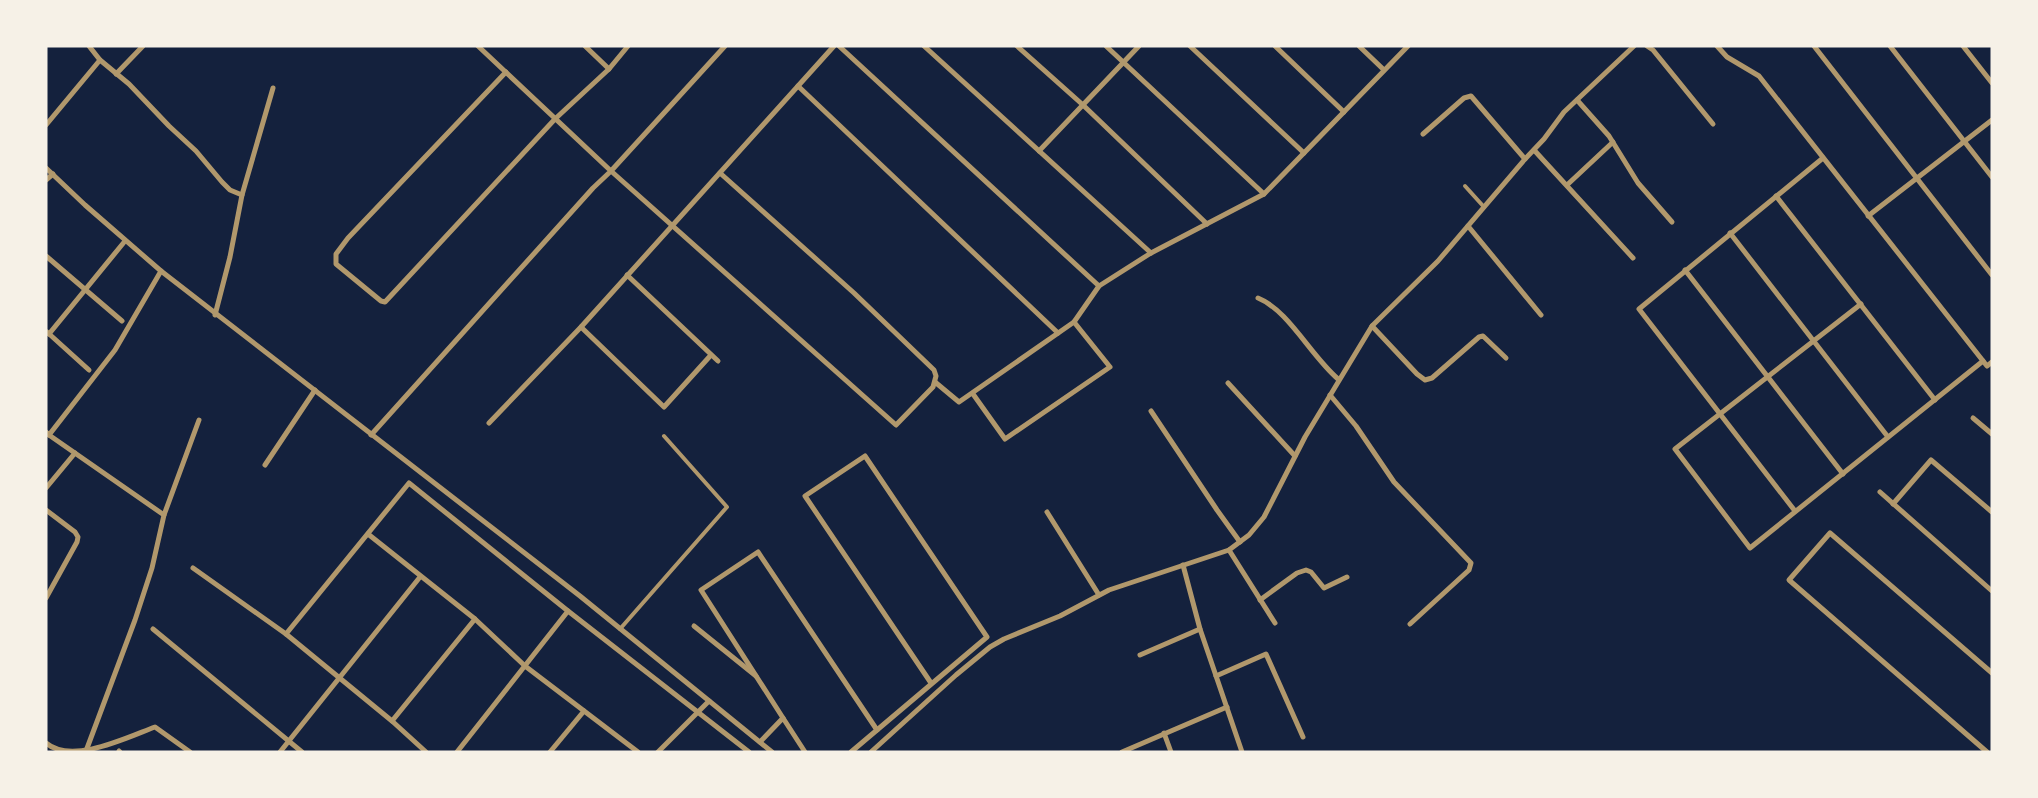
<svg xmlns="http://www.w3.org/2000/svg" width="2038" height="798" font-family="Inter,sans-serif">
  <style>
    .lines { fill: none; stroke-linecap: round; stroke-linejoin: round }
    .service { stroke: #b1986c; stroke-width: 4 }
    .minor { stroke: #b1986c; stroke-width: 5 }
  </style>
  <rect width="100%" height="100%" fill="#14213d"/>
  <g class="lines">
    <g class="service">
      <path d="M1465,186l19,21"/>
      <path d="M620,629l107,-122 -63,-71"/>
    </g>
    <g class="minor">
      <path d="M89,46l11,14 29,24 40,42 27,25 26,31 8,8 12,5"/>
      <path d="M585,46l24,23"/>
      <path d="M839,46l260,240"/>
      <path d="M924,46l227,207"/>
      <path d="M1017,46l66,59 124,119"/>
      <path d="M1106,46l158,148"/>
      <path d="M1190,46l114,107"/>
      <path d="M1275,46l69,66"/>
      <path d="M1359,46l25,24"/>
      <path d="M1647,46l6,4 60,74"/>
      <path d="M1717,46l10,11 32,19 228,290 5,-4"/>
      <path d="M1814,46l178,229"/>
      <path d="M1890,46l102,131"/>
      <path d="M1963,46l29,37"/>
      <path d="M506,72l-158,166 -12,16v10l45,37 4,1 170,-183 54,-50 19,-23"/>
      <path d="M116,74l27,-28"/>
      <path d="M798,86l260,247"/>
      <path d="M1577,100l32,36 29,47 34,39"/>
      <path d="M46,125l54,-65"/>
      <path d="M1423,134l41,-36 7,-2 54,63"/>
      <path d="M1534,150l99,108"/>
      <path d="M1039,151l100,-105"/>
      <path d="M46,168l39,37 76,66 419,325 192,156"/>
      <path d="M720,173l134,120 80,77 2,6 -3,11 -37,38 -285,-254 114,-125"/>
      <path d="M46,180l7,-6"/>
      <path d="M1567,185l46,-43"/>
      <path d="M1776,196l159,204"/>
      <path d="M1868,216l124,-96"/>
      <path d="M1468,226l73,89"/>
      <path d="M1730,233l158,204"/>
      <path d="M46,256l76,65"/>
      <path d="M1685,270l158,204"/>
      <path d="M627,275l91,86"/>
      <path d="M1258,298c30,12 53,58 80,81"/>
      <path d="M1861,304l-186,145 75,99 233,-187"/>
      <path d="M215,315l15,-58 12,-62 31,-107"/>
      <path d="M1372,326l45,48 8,6 7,-2 47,-41 4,-1 23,22"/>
      <path d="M581,327l83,80 47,-52"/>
      <path d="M47,332l42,38"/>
      <path d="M49,334l76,-93"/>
      <path d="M935,382l24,20 115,-80 25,-36 52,-33 113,-59 144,-148"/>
      <path d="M1228,383l67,73"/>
      <path d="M973,394l32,45 105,-72 -36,-45"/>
      <path d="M1330,395l26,31 38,56 77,81 -2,7 -59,54"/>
      <path d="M1151,411l66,99 23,32"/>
      <path d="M1973,418l19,16"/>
      <path d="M489,423l92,-96 253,-281"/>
      <path d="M46,432l3,3 66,-85 46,-79"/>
      <path d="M49,435l115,80 -12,53 -17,52 -49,131"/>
      <path d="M371,435l222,-247 18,-17 -133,-125"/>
      <path d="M265,465l50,-75"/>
      <path d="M46,488l29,-35"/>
      <path d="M1880,492l112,99"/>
      <path d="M1893,504l38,-44 61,52"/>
      <path d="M46,510l29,22 3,5 -1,5 -31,56"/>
      <path d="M1795,511l-156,-202 184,-151"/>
      <path d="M1047,512l52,83"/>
      <path d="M164,515l35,-95"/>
      <path d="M368,534l107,85 50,47 113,86"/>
      <path d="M1229,550l46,73"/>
      <path d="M193,568l93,66 106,87 34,31"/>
      <path d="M1260,600l37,-27 9,-3 5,2 13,16 23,-11"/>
      <path d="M694,626l62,50"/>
      <path d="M153,629l149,123"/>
      <path d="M1200,629l42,123"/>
      <path d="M286,634l123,-151 159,128 181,141"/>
      <path d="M1140,655l60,-26 -17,-64"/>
      <path d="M1216,676l50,-22 37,83"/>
      <path d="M783,718l-82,-128 57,-38 119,178"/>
      <path d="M392,721l83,-102"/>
      <path d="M1164,733l7,19"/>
      <path d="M760,742l23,-24 22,34"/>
      <path d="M46,743c26,22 82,-6 109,-16l35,25"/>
      <path d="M119,751l1,1"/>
      <path d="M280,752l140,-175"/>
      <path d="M457,752l111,-141"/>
      <path d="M550,752l34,-41"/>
      <path d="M658,752l51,-51"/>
      <path d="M851,752l136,-115 -122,-181 -60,40 126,187"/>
      <path d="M871,752l85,-77 34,-28 14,-8 56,-23 49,-26 120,-40 20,-15 15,-18 41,-80 67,-111 66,-65 87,-102 19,-20 20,-27 70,-66"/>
      <path d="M1122,752l105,-45"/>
      <path d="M1987,752l-198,-172 41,-47 162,140"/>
    </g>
  </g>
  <rect width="2038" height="798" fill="none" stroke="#f6f1e7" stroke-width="95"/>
</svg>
